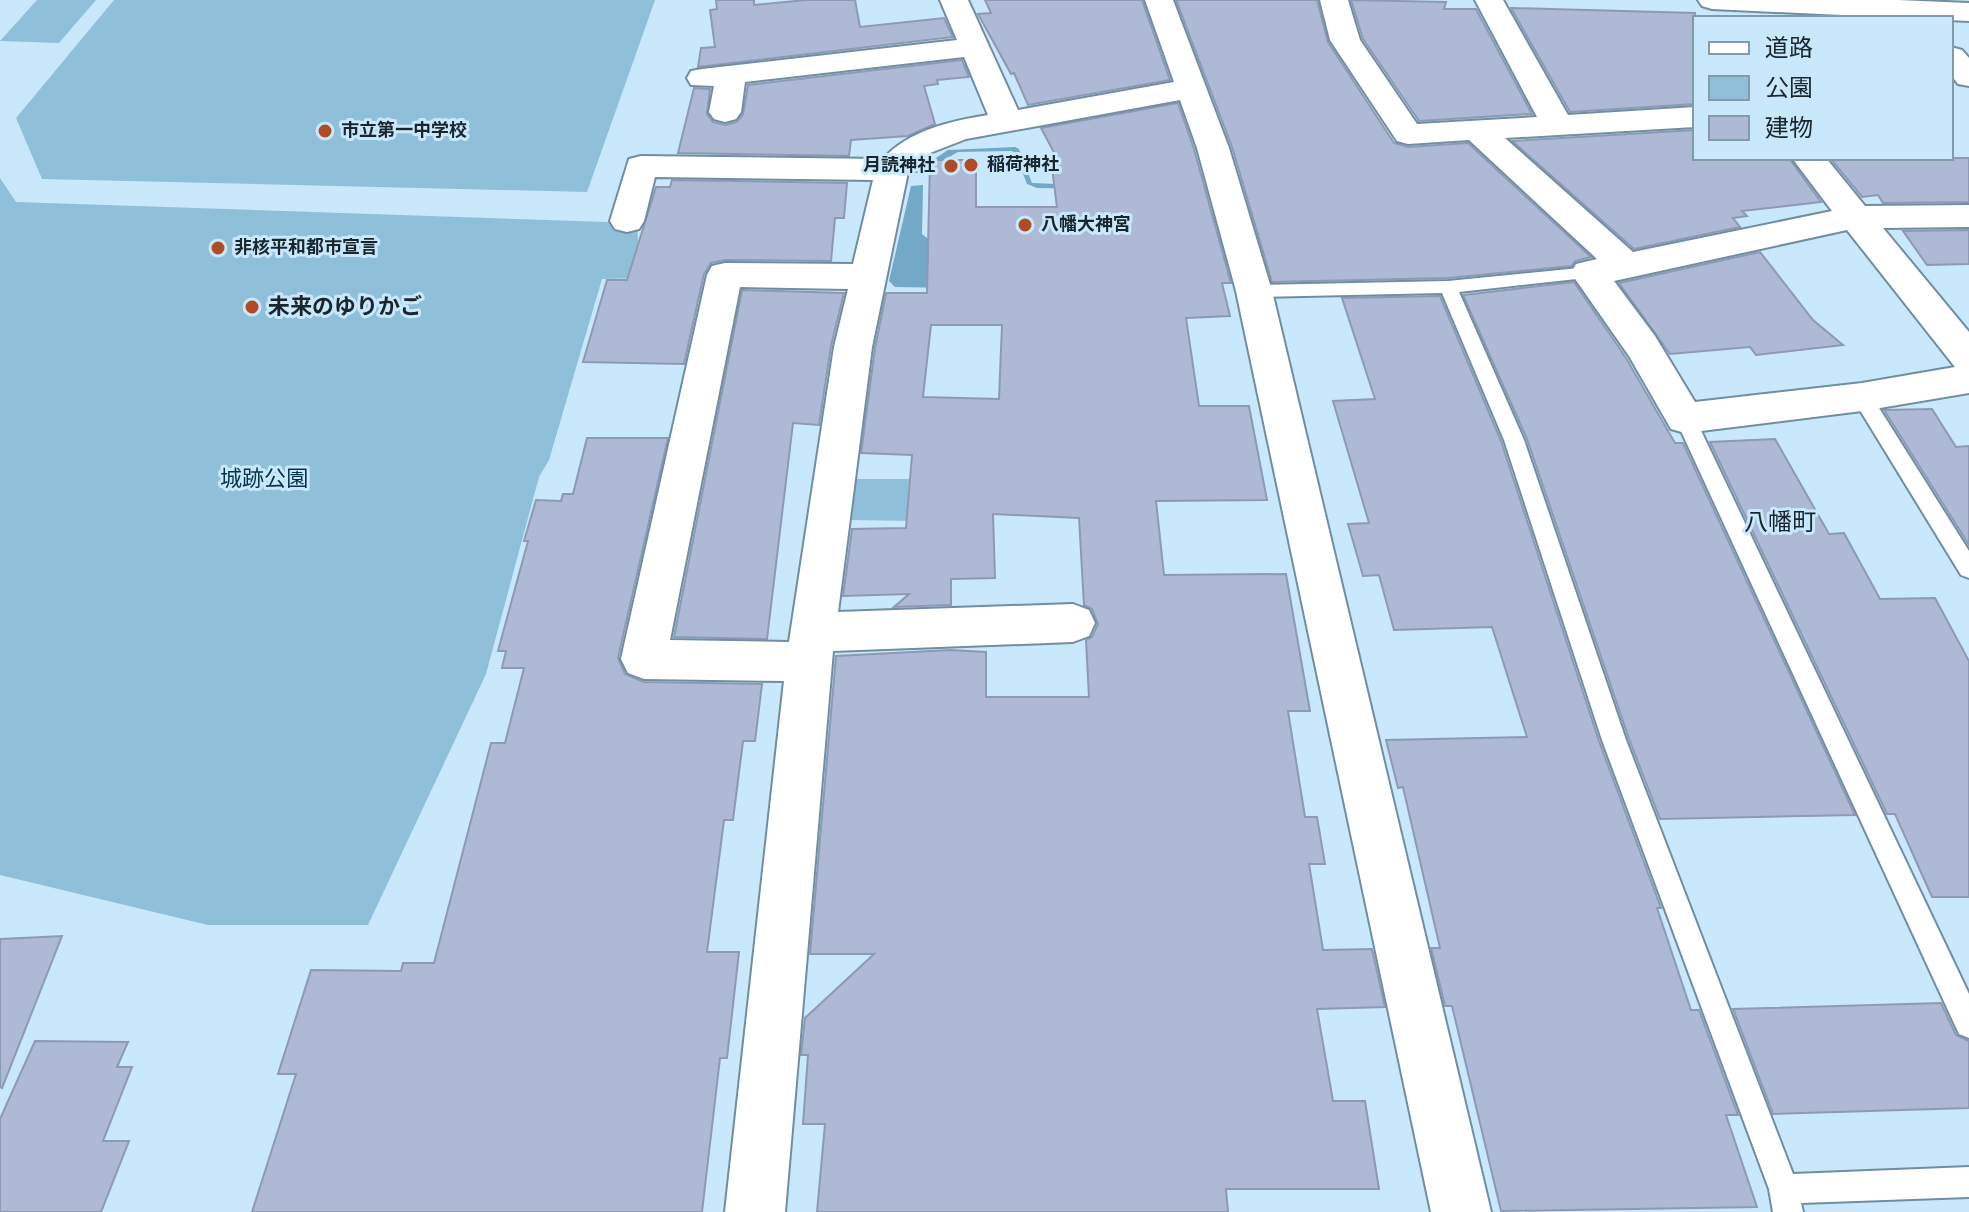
<svg xmlns="http://www.w3.org/2000/svg" width="1969" height="1212" font-family="'Alegreya Sans','Noto Sans JP',sans-serif">
  <style>
    .green { fill: #90bfda }
    .forest { fill: #73a8c7 }
    .building { fill: #adb9d5; stroke: #8e99b4; stroke-width: 2; fill-rule: evenodd }
    .lines { fill: none; stroke-linecap: round; stroke-linejoin: round }
    .service-casing { stroke: #718ea0; stroke-width: 4 }
    .minor-casing { stroke: #718ea0; stroke-width: 4 }
    .service { fill: #fff; fill-rule: evenodd }
    .minor { fill: #fff; fill-rule: evenodd }
    .poi-dot { fill: #b24b24; stroke: #c9e8fb; stroke-width: 3 }
    .labels { text-anchor: middle; dominant-baseline: central; stroke-width: 6; stroke-linejoin: round; paint-order: stroke }
    .far-poi-label { font-size: 18px; font-weight: bold; fill: #1a262d; stroke: #c9e8fb; text-anchor: start }
    .poi-label { font-size: 22px; font-weight: bold; fill: #1a262d; stroke: #c9e8fb; text-anchor: start }
    .park-label { font-size: 22px; fill: #05344a; stroke: #c9e8fb }
    .neighbourhood-label { font-size: 24px; fill: #1a262d; stroke: #c9e8fb }
  </style>
  <rect width="100%" height="100%" fill="#c9e8fb"/>
  <g class="green">
    <path d="M37,0h59l-37,43 -59,-2z"/>
    <path d="M114,0h541l-68,192 -545,-13 -26,-61z"/>
    <path d="M0,178l16,24 621,21 3,55 -38,1 -53,181 -10,17 -53,197 -118,251h-160l-208,-50z"/>
    <path d="M855,479h54l-1,28 7,14 -64,-1z"/>
  </g>
  <g class="forest">
    <path d="M1015,147l4,2 13,34 74,3 -2,3 -67,-1 -10,-4 -12,-31 -3,-2 -54,1 -37,21h-8l35,-23z"/>
    <path d="M923,185l-1,49 5,4h28l1,50 -61,-1 -6,-6 22,-95z"/>
  </g>
  <g class="building">
    <path d="M716,0h38v5l52,-5h49l5,27 84,-9 9,19 -255,30 3,-19 14,-1 -5,-37 7,-1z"/>
    <path d="M985,0h157l28,80 -142,25 -14,-32 -3,1 -33,-60 13,-1z"/>
    <path d="M1176,0h141l11,42 66,101 14,4 60,-4 123,114 -16,4 -3,5 -124,12 -176,4 -40,-135z"/>
    <path d="M1351,0l95,2 -2,7h32l56,105 -113,7 -56,-82z"/>
    <path d="M1511,8l184,5v91l-125,8z"/>
    <path d="M962,60l7,17 -32,3 1,4 -14,2 11,38 -27,12 -57,4 -2,16 -171,-3 16,-65 16,1 -3,25 6,8 13,3 11,-3 6,-8 5,-29z"/>
    <path d="M1178,103l16,46 37,134h-9l8,33 -44,2 13,88h50l18,94 -111,1 8,74 122,-1 24,137h-22l17,106h12l8,47h-16l14,86 49,-1 13,58 -68,2 16,92h32l14,88h-153l2,23h-411l8,-88h-22l5,-69h-7l4,-37 69,-64h-64l26,-298 114,-6 36,2v45h103l-3,-57 6,-3 6,-13 -6,-15 -8,-4 -5,-87 -86,-4 2,64 -44,1v26l-57,2 15,-13 -66,2 9,-67 54,-1 6,-73 -51,-2 14,-105 11,-55h41l3,-133h46v47h81l-6,-47h7l-17,-32zM931,325h71l-3,74 -76,-2z"/>
    <path d="M1695,130v28h94l32,44 -79,9 5,5 -14,2 7,9 -106,22 -122,-108z"/>
    <path d="M1830,158h139v44l-86,1 -5,-8 -16,2z"/>
    <path d="M672,180l175,3 -3,35h-9l-4,43 -106,-1 -14,3 -7,11 -20,90 -101,-2 24,-82h20l29,-93h14z"/>
    <path d="M1969,230v34l-42,1 -24,-34z"/>
    <path d="M1760,252l53,68 30,25 -87,10 -6,-8 -80,7 -51,-71z"/>
    <path d="M1574,282l52,76 49,85h8l172,372 -195,4 -31,-80 -102,-300 -64,-144z"/>
    <path d="M742,290l102,3 -13,53 -12,79 -26,-2 -26,216 -93,-2z"/>
    <path d="M1440,296l61,145 98,300 62,167h-4l34,102h8l39,105h-12l31,92 -256,4 -49,-205h-7l-14,-58h9l-37,-161 -5,1 -12,-48 141,-3 -35,-110 -98,3 -15,-55 -16,1 -15,-52 21,-1 -36,-122 42,-2 -33,-101z"/>
    <path d="M1932,409l24,38 13,-1v99l-85,-135z"/>
    <path d="M587,438h81l-50,220 7,16 19,8 118,2 -7,57h-12l-10,79h-9l-17,132h32l-12,106h-7l-18,154h-450l44,-138h-18l33,-104 90,1 2,-8h31l57,-220h14l19,-75h-22l4,-17h-8l30,-110h-4l12,-41 25,1 2,-7h10z"/>
    <path d="M1775,439l54,95 15,-1 36,66 55,-1 34,63v236h-37l-37,-83h-8l-177,-372z"/>
    <path d="M62,936l-60,152 -2,-1v-148z"/>
    <path d="M1941,1003l15,32 13,6v67l-196,6 -40,-105z"/>
    <path d="M35,1041l93,1 -11,25h15l-29,74h26l-28,71h-101v-93z"/>
  </g>
  <g class="lines">
    <g class="service-casing">
      <g id="service">
        <path d="M1589,267l6,2 3,4 -3,4 -136,15 65,148 102,300 167,434 176,-7v30l-168,6 2,9h-30l-4,-23 -167,-449 -98,-300 -62,-147 -188,4 -9,-6 9,-6 194,-4z"/>
        <path d="M1862,390l7,2 100,159v27l-8,-3 -106,-173 -3,-5 3,-5z"/>
        <path d="M1685,411l7,2 3,5 274,576v44l-10,-4 -284,-616 3,-5z"/>
      </g>
    </g>
    <g class="minor-casing">
      <g id="minor">
        <path d="M940,0h28l50,110 156,-28 -29,-82h28l56,148 43,143 219,921h-60l-195,-921 -39,-143 -17,-48 -214,39 -36,14 -22,19 -36,175 -34,265 235,-8 16,6 6,13 -6,13 -16,6 -240,9 -48,561h-60l59,-531 -140,-2 -16,-6 -7,-14 86,-384 5,-9 13,-3 128,1 20,-84 -218,-3 -11,44 -5,8 -12,3 -12,-3 -5,-8 19,-62 12,-3 242,3c26,-29 68,-38 105,-44l-24,-58 -219,25 -4,30 -5,7 -11,3 -11,-3 -5,-7 5,-26 -23,-1 -4,-7 4,-7 11,-2 255,-29zM740,287l108,2 -14,58 -45,295 -119,-2z"/>
        <path d="M1320,0h28l12,40 57,84 120,-7 -62,-117h28l65,115 127,-8v20l-190,11 128,114 199,-41 -40,-53h34l39,48 104,-1v22l-86,1 86,104v61l-107,18 -177,22 -14,-4 -42,-73 -58,-83 5,-9 21,-5 -128,-119 -61,4 -11,-3 -67,-101zM1847,230l108,137 -93,16 -167,19 -40,-66 -41,-55z"/>
        <path d="M1698,0h200l71,3v18l-257,-12 -10,-3z"/>
        <path d="M1951,47l11,3 7,8v28l-11,-2 -7,-9z"/>
      </g>
    </g>
    <use href="#service" class="service"/>
    <use href="#minor" class="minor"/>
  </g>
  <g class="poi-dot">
    <circle cx="325" cy="131" r="8"/>
    <circle cx="971" cy="165" r="8"/>
    <circle cx="951" cy="166" r="8"/>
    <circle cx="1025" cy="225" r="8"/>
    <circle cx="218" cy="248" r="8"/>
    <circle cx="252" cy="307" r="8"/>
  </g>
  <g class="labels">
    <g class="far-poi-label">
      <text x="341" y="131">市立第一中学校</text>
      <text x="987" y="165">稲荷神社</text>
      <text x="935" y="166" text-anchor="end">月読神社</text>
      <text x="1041" y="225">八幡大神宮</text>
      <text x="234" y="248">非核平和都市宣言</text>
    </g>
    <g class="poi-label">
      <text x="268" y="307">未来のゆりかご</text>
    </g>
    <g class="park-label">
      <text x="264" y="479">城跡公園</text>
    </g>
    <g class="neighbourhood-label">
      <text x="1780" y="523">八幡町</text>
    </g>
  </g>
  <rect x="1693" y="16" width="260" height="144" fill="#c9e8fb" stroke="#839aa9" stroke-width="2"/>
  <rect x="1709" y="42" width="40" height="12" fill="#ffffff" stroke="#839aa9" stroke-width="2"/>
  <text x="1765" y="56" font-size="24" fill="#1a262d">道路</text>
  <rect x="1709" y="76" width="40" height="24" fill="#90bfda" stroke="#839aa9" stroke-width="2"/>
  <text x="1765" y="96" font-size="24" fill="#1a262d">公園</text>
  <rect x="1709" y="116" width="40" height="24" fill="#adb9d5" stroke="#839aa9" stroke-width="2"/>
  <text x="1765" y="136" font-size="24" fill="#1a262d">建物</text>
</svg>
